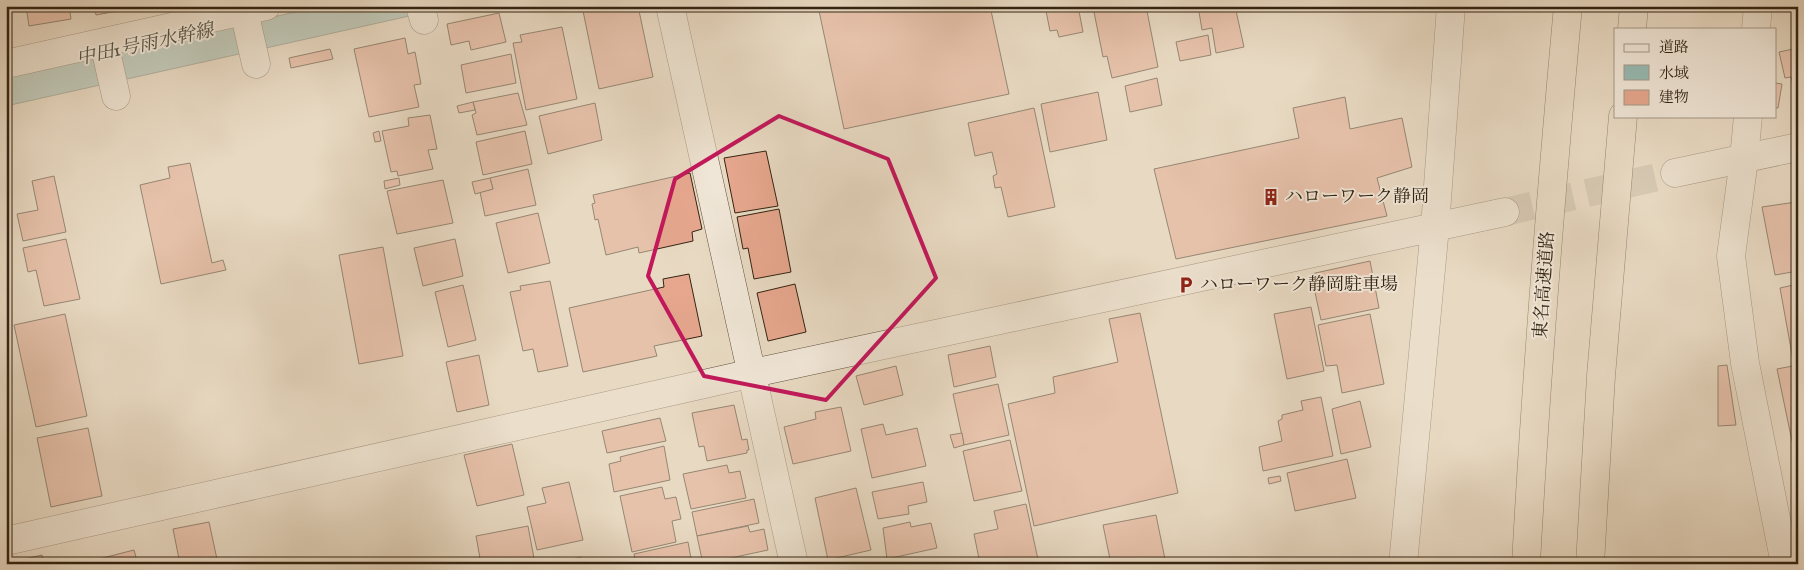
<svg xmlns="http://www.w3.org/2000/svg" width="1804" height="570" font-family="'IM FELL English','Noto Serif JP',serif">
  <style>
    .water { fill: #97bab2; stroke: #6f7e72 }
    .building { fill: #e6a78e; stroke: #332412 }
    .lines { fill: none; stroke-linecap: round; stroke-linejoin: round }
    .street-tunnel { stroke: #c4b59f; stroke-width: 28; stroke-dasharray: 28 14; stroke-linecap: butt }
    .street-casing { stroke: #60513e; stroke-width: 29 }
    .highway-casing { stroke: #332412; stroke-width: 29 }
    .street { stroke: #f0e6d7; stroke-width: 28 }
    .highway { stroke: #e8d9c2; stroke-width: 28 }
    .marked { fill: none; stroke: #c2185b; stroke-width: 4; stroke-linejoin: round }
    .labels { text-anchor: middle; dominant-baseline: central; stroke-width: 4; stroke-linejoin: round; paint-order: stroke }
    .poi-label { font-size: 18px; fill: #332412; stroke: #f0e6d7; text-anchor: start }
    .street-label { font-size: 18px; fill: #332412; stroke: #f0e6d7 }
    .water-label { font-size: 19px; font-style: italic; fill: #515142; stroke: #f0e6d7 }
  </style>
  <rect width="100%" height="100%" fill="#e8d9c2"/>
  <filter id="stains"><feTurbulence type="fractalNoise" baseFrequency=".004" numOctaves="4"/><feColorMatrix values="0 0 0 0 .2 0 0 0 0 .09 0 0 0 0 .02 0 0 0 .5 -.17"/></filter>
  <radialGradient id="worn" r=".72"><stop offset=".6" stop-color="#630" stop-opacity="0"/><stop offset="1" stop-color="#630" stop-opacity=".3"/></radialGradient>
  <path class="water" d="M322,6h132l-448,100v-29z"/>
  <g class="building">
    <path d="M26,6h43l2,13 -42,7z"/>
    <path d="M94,6h29v4l-27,5z"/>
    <path d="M582,6h56l15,71 -54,12z"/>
    <path d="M818,6h172l19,88 -165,35z"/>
    <path d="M1045,6h33l5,26 -24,5 -2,-7 -7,1z"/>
    <path d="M1095,6h51l12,61 -46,11 -5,-22 -4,1 -9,-45 2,-1z"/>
    <path d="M1198,6h37l9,41 -28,6 -4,-25 -10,2z"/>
    <path d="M499,13l7,29 -35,8 -2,-9 -18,4 -4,-21z"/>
    <path d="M562,27l15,72 -51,11 -13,-67 9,-1 -2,-7z"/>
    <path d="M1208,35l3,20 -31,6 -4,-19z"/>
    <path d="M405,38l3,16 7,-2 6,32 -7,1 5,22 -50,10 -15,-68z"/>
    <path d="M1798,48v59l-7,-30 -6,1 -6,-26z"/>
    <path d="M330,49l3,10 -42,9 -2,-10z"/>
    <path d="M511,54l5,29 -50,10 -5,-28z"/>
    <path d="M1157,78l5,27 -32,7 -5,-26z"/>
    <path d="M1775,83l7,1 -4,24h-3z"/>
    <path d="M1098,92l9,48 -57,12 -9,-48z"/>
    <path d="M518,93l9,32 -50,10 -5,-20 4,-2 -3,-11z"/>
    <path d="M1345,97l5,32 52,-11 10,49 -35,11 10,38 -211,43 -22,-90 145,-31 -6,-30z"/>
    <path d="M473,102l2,8 -16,3 -2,-7z"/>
    <path d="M595,103l7,37 -54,14 -9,-38z"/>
    <path d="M1034,108l21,99 -47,10 -7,-30 -6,1 -2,-12 4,-2 -5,-22 -17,4 -7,-33z"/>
    <path d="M430,115l7,34 -9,1 5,19 -35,7 -1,-5 -6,1 -9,-41 27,-5 -1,-8z"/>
    <path d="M379,131l2,10 -6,1 -2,-9z"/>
    <path d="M525,131l7,33 -49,11 -7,-33z"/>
    <path d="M766,151l12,55 -43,7 -11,-55z"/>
    <path d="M190,163l22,100 11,-3 3,10 -65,14 -21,-99 30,-7 -2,-11z"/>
    <path d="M528,169l8,36 -51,11 -5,-24 13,-3 -3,-11z"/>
    <path d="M690,173l12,56 -10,3 1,9 -54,12 -1,-6 -32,8 -8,-36 -3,1 -3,-16 3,-1 -2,-8z"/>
    <path d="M54,176l12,56 -43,9 -6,-27 21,-4 -6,-29z"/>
    <path d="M399,178l1,7 -15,4 -1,-8z"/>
    <path d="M490,178l3,11 -18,5 -3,-12z"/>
    <path d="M443,180l10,43 -56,11 -10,-43z"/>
    <path d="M1796,202l2,11v58l-23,4 -13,-68z"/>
    <path d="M779,209l12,63 -37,7 -6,-31 -5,1 -6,-32z"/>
    <path d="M538,213l12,50 -42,10 -12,-50z"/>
    <path d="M66,239l14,60 -36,7 -8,-36 -8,2 -5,-24z"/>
    <path d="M455,239l8,37 -40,10 -9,-38z"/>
    <path d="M383,247l20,109 -44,8 -20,-109z"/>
    <path d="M1370,261l9,47 -58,12 -10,-46z"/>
    <path d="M689,274l13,62 -48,10 3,10 -74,16 -14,-64 95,-21 -1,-8z"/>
    <path d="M550,281l18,85 -30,6 -5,-23 -10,2 -13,-59 11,-2 -1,-4z"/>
    <path d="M795,284l11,48 -38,9 -11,-48z"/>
    <path d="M1798,284v75l-5,1 -13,-72z"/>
    <path d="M463,285l13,55 -28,7 -13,-55z"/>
    <path d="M1311,307l13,64 -37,8 -13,-65z"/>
    <path d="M1140,313l38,180 -144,33 -26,-122 47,-11 -2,-16 65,-15 -9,-43z"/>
    <path d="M65,314l22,102 -51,11 -22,-102z"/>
    <path d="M1370,314l14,70 -42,9 -5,-28 -11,1 -8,-41z"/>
    <path d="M990,346l6,31 -42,10 -6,-32z"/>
    <path d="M479,355l10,50 -32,7 -11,-50z"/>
    <path d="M1727,365l9,60 -18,1v-60z"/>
    <path d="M1798,365v105l-21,-101z"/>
    <path d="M896,366l7,29 -39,10 -8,-29z"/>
    <path d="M998,384l11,51 -45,10 -11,-51z"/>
    <path d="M1321,397l12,59 -70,15 -4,-24 23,-6 -4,-20 4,-2v-4l21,-5 -2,-9z"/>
    <path d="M1360,401l11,46 -30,7 -9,-45z"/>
    <path d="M734,405l8,35 5,-1 2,11h-2v3l-40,8 -3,-15 -5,1 -7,-34z"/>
    <path d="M841,407l10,44 -58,13 -9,-37 32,-8 -1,-7z"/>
    <path d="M660,418l6,23 -59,12 -5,-22z"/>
    <path d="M883,424l3,11 31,-7 9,38 -54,12 -11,-49z"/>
    <path d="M88,428l14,68 -51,11 -14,-69z"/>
    <path d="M962,433l2,12 -10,3 -4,-13z"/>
    <path d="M1010,440l12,51 -48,10 -11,-50z"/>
    <path d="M512,444l12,51 -47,11 -13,-51z"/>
    <path d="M664,446l6,34 -56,12 -5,-28 12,-3 -1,-4z"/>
    <path d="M1347,459l9,39 -61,13 -8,-38z"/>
    <path d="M727,465l2,8 11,-2 6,27 -55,11 -8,-35z"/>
    <path d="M1280,476l1,5 -12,3 -1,-6z"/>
    <path d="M569,482l14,58 -46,10 -10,-43 19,-4 -4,-15z"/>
    <path d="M923,482l4,20 -19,4 1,8 -31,5 -6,-27z"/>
    <path d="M662,487l3,12 11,-2 5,22 -9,2 4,21 -44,10 -12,-56z"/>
    <path d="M856,488l15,62 -43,10 -13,-62z"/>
    <path d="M754,499l5,24 -62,13 -5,-24z"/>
    <path d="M1026,504l13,60h-59l-6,-30 24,-5 -4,-18z"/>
    <path d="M1156,515l10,49h-55l-8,-39z"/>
    <path d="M209,522l9,42h-38l-7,-35z"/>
    <path d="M910,522l1,5 20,-4 6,25 -50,11 -4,-31z"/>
    <path d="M528,526l7,38h-54l-5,-28z"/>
    <path d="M748,526l2,6 14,-3 4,21 -65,14 -6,-28z"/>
    <path d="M688,542l4,22h-56l-2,-10z"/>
    <path d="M134,550l4,14h-50l-1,-2z"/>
    <path d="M42,555l2,9h-38v-1z"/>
    <path d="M581,557l1,7h-28v-1z"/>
    <path d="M635,559l1,5h-20z"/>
    <path d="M753,559l1,5h-24z"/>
  </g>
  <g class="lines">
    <path class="street-tunnel" d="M1505,212l170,-39"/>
    <g class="street-casing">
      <g id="street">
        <path d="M420,6l4,14"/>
        <path d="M670,6l124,558"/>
        <path d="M244,11l12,53"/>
        <path d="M1756,29l2,-23"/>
        <path d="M104,43l12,53"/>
        <path d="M6,64l260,-58"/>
        <path d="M1748,116l-4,43 -13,97 14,107 40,201"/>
        <path d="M1675,173l123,-26"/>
        <path d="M6,541l747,-168 752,-161"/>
        <path d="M1403,564l32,-337 16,-221"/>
      </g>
    </g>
    <g class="highway-casing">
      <g id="highway">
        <path d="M1632,29l2,-23"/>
        <path d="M1526,564c10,-186 25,-372 42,-558"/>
        <path d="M1590,564l11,-188 22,-260"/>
      </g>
    </g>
    <use href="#street" class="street"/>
    <use href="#highway" class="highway"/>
  </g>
  <path d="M0 0H1804V570H0ZM779,116l109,43 48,119 -110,122 -122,-24 -56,-100 27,-97z" fill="#e8d9c2" fill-opacity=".55" fill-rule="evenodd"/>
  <path class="marked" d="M779,116l109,43 48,119 -110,122 -122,-24 -56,-100 27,-97z"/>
  <defs>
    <g id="building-bare" transform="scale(1.35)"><path d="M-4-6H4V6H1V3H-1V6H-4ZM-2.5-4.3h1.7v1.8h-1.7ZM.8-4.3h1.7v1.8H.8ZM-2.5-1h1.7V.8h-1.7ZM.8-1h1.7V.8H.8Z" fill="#8f2418" stroke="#f0e6d7" stroke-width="2.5" paint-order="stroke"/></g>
    <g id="parking-bare" transform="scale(1.35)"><path d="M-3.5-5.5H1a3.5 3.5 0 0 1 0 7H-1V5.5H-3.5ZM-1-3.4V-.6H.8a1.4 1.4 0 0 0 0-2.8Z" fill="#8f2418" stroke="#f0e6d7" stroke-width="2.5" paint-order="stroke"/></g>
  </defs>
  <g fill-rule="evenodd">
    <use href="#building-bare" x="1271" y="197"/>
    <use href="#parking-bare" x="1186" y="285"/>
  </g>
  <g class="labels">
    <g class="poi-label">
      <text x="1285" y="197">ハローワーク静岡</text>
      <text x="1200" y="285">ハローワーク静岡駐車場</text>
    </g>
    <g class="street-label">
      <text transform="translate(1545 285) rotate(-86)">東名高速道路</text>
    </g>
    <g class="water-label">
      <text transform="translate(145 45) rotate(-12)">中田1号雨水幹線</text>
    </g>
  </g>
  <rect width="1804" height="570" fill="none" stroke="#e8d9c2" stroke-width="25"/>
  <rect x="8" y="8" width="1789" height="555" fill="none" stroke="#332412" stroke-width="2.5"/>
  <rect x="12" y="12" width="1779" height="545" fill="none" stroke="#332412"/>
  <rect x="1614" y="28" width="162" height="90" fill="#f0e6d7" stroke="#a49888"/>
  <rect x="1624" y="44" width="25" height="8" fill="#f0e6d7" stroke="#a49888"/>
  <text x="1659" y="52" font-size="15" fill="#332412">道路</text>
  <rect x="1624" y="65" width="25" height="15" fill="#97bab2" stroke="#a49888"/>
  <text x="1659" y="78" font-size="15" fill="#332412">水域</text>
  <rect x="1624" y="90" width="25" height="15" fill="#e6a78e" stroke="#a49888"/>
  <text x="1659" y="102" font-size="15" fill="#332412">建物</text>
  <rect width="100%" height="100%" filter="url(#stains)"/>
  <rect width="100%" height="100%" fill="url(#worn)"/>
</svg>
